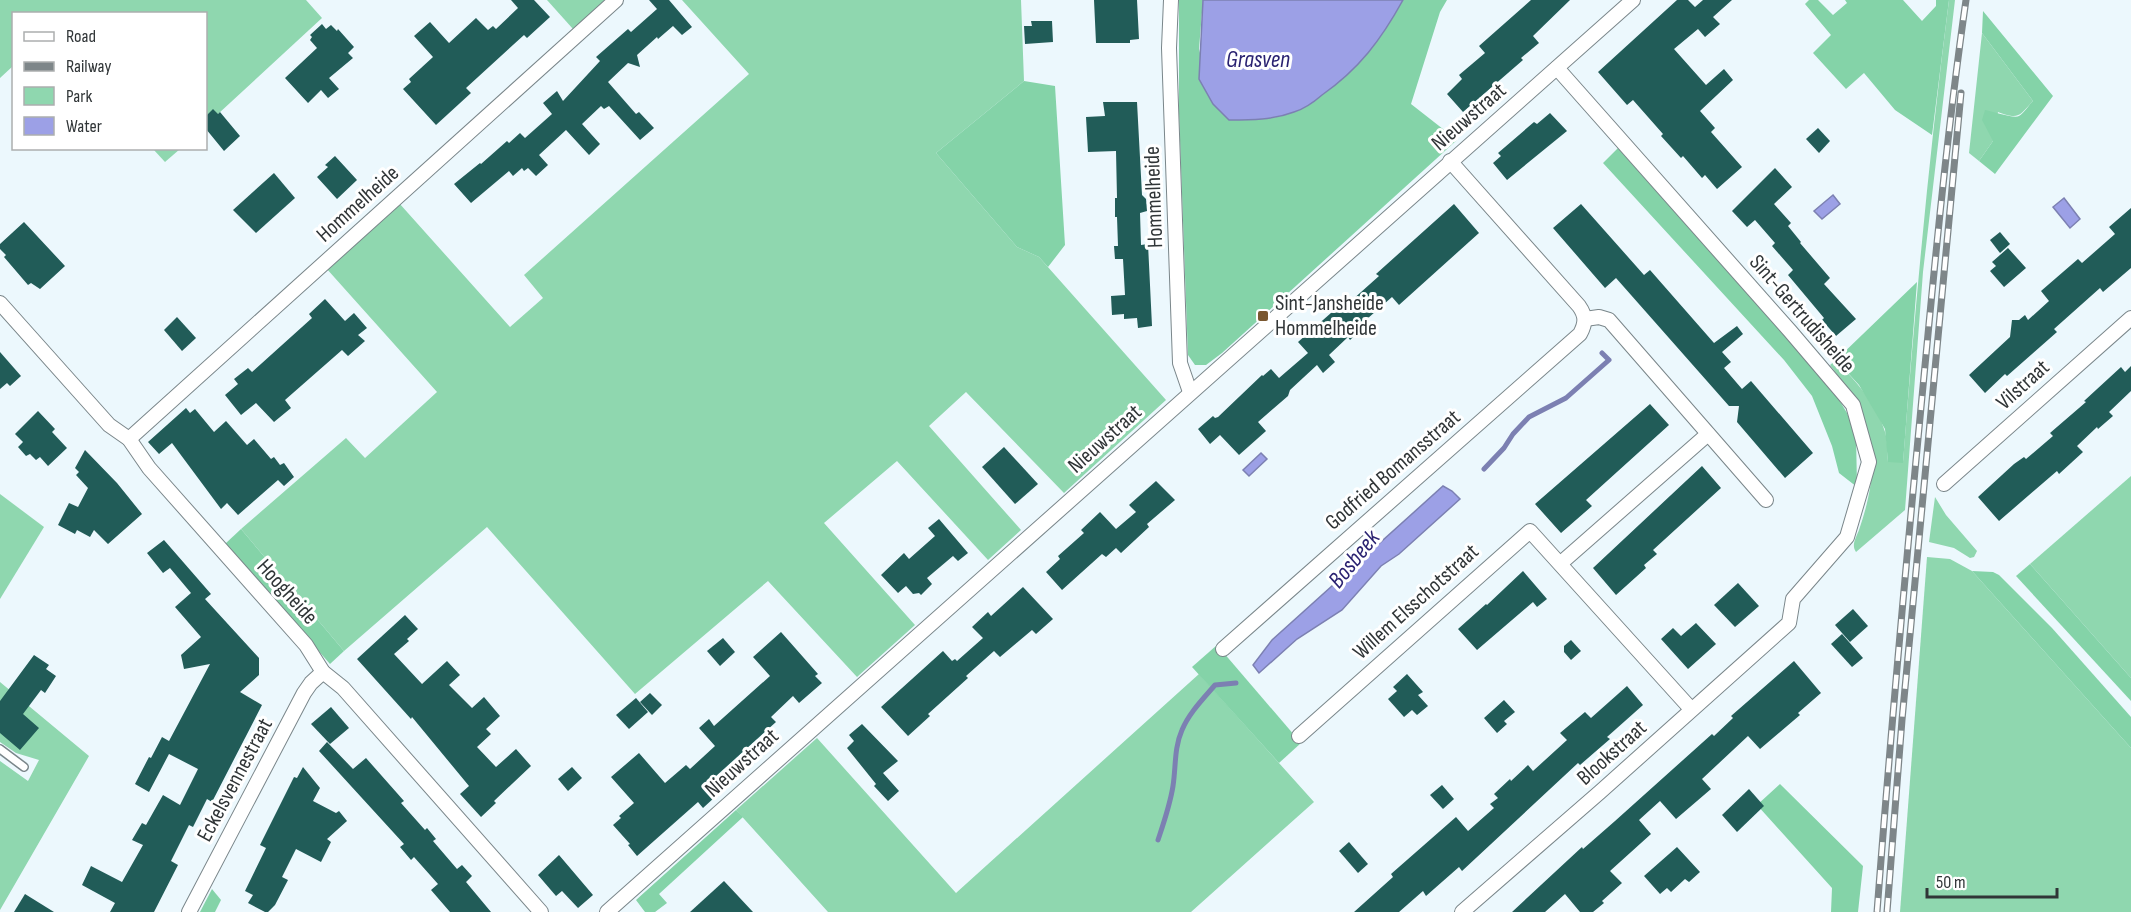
<svg xmlns="http://www.w3.org/2000/svg" width="2131" height="912" font-family="'Sofia Sans Condensed',sans-serif">
  <style>
    .green { fill: #8fd7af }
    .forest { fill: #84d3a8 }
    .water { fill: #9ca0e6; stroke: #7c80b2; stroke-width: 1.5 }
    .lines { fill: none; stroke-linecap: round; stroke-linejoin: round }
    .stream { stroke: #7c80b2; stroke-width: 5 }
    .building { fill: #215c58 }
    .service-casing { stroke: #7a868a; stroke-width: 10 }
    .minor-casing { stroke: #7a868a; stroke-width: 16 }
    .service { stroke: #fff; stroke-width: 7 }
    .minor { stroke: #fff; stroke-width: 14 }
    .rail-casing { stroke: #7e8689; stroke-width: 7 }
    .rail { stroke: #fff; stroke-width: 4.5; stroke-dasharray: 14; stroke-linecap: butt }
    .poi-dot { fill: #7a5730; stroke: #fff; stroke-width: 2 }
    .labels { text-anchor: middle; dominant-baseline: central; stroke-width: 6; stroke-linejoin: round; paint-order: stroke }
    .street-label { font-size: 22px; fill: #303537; stroke: #fff }
    .poi-label { font-size: 22px; fill: #303537; stroke: #fff; text-anchor: start }
    .water-label { font-size: 24px; font-style: italic; fill: #2a2271; stroke: #fff }
  </style>
  <rect width="100%" height="100%" fill="#ecf8fd"/>
  <g class="green">
    <path d="M0,0h306l16,18 -116,107v-111h-192l-1,52 -13,12z"/>
    <path d="M547,0h59l-33,29z"/>
    <path d="M682,0h339l3,81 -88,72 81,94 22,10 127,143 -102,93 -98,-101 -37,34 92,104 -33,30 -91,-99 -73,62 91,102 -58,52 -89,-96 -133,113 -148,-167 -143,124 -103,-122 105,-91 19,20 72,-66 -111,-124 73,-65 111,124 33,-29 -19,-23 225,-201z"/>
    <path d="M1949,0h6l-32,272 -18,238 -49,42c-5,-7 0,-14 3,-22 8,-23 14,-48 13,-73 -1,-37 -21,-64 -42,-92l6,-5c18,20 40,42 48,69 4,10 3,22 4,33h15c12,-154 26,-308 46,-462z"/>
    <path d="M1982,33l51,68c-14,15 -14,19 -35,11l-5,29 -14,20 -10,-8z"/>
    <path d="M153,149h27l-15,13z"/>
    <path d="M2131,476v202l-101,-114z"/>
    <path d="M0,494l44,33 -44,72z"/>
    <path d="M1935,497l11,18 31,36 -3,6 -4,1 -16,-10 -25,-6z"/>
    <path d="M1927,557l23,2 22,12 159,177v164h-231z"/>
    <path d="M1199,674l115,128 -123,110h-363l-92,-102 81,-72 139,155z"/>
    <path d="M0,682l89,74 -89,154v-149l28,20 11,-21 -23,-7 -16,-11z"/>
  </g>
  <g class="forest">
    <path d="M1179,0h24l-4,49 14,55 16,16c22,0 44,0 65,-8 10,-3 20,-11 28,-17 37,-26 59,-55 81,-95h44l-7,12 -29,92 46,36 -235,213 -16,12h-11l-7,-10 -9,-242z"/>
    <path d="M1809,0h9l15,15 14,-12 -2,-3h58l19,21 14,-15v-6h13l-17,135 -37,-25 -31,-37 -18,16 -33,-36 18,-18 -26,-31z"/>
    <path d="M1983,11l70,85 -58,78 -16,-13 14,-20 -11,-21 3,-10c7,1 29,9 34,6 5,-3 10,-11 14,-15l-51,-68z"/>
    <path d="M1024,81l31,5 10,159 -17,22 -9,-10 -22,-10 -81,-94z"/>
    <path d="M1618,148l214,240 15,25 9,22 1,52 -18,-14 -7,-27 -20,-50 -28,-36 -181,-197z"/>
    <path d="M1917,282l-14,181 -15,-1 -3,-33 -26,-44 -23,-25z"/>
    <path d="M241,529l103,122 -14,13 -105,-120z"/>
    <path d="M2030,564l101,114v23l-115,-125z"/>
    <path d="M1972,571l21,1 6,3 53,53 79,89v31z"/>
    <path d="M1217,645l84,98 -22,20 -87,-96z"/>
    <path d="M1780,784l83,82 -5,46h-27l1,-24 -75,-83z"/>
    <path d="M736,810l7,7 -84,77 8,9 -12,9h-10l-9,-12z"/>
    <path d="M212,889l9,11 -6,12h-15z"/>
  </g>
  <g class="water">
    <path d="M1203,0h200c-22,40 -44,69 -81,95 -8,7 -18,14 -28,17 -21,8 -43,8 -65,8l-16,-16 -14,-25z"/>
    <path d="M1833,195l7,9 -18,15 -8,-8z"/>
    <path d="M2064,198l16,21 -10,9 -17,-21z"/>
    <path d="M1261,453l6,6 -18,17 -6,-6z"/>
    <path d="M1443,486l9,5 8,8 -61,55 -18,12 -39,44 -45,29 -38,34 -6,-8 19,-25z"/>
  </g>
  <g class="lines">
    <g class="stream">
      <path d="M1484,469l20,-21 9,-14 16,-17 37,-19 43,-38 -7,-7"/>
      <path d="M1158,840c6,-18 12,-35 15,-54 3,-19 1,-38 9,-56 7,-17 21,-31 33,-45l21,-2"/>
    </g>
  </g>
  <g class="building">
    <path d="M511,0h23l16,17 -23,21 -3,-3 -58,53 5,5 -35,32 -33,-36 8,-7 -2,-3 24,-22 -19,-21 16,-14 19,21 27,-25 12,12 5,-4 3,3 22,-21z"/>
    <path d="M649,0h20l23,27 -10,8 -9,-9 -15,13 -1,-2 -20,18 3,12 -12,-4 -20,19 28,32 3,-2 15,16 -14,12 -31,-34 -5,3 -3,-3 -19,18 18,20 -11,11 -23,-25 -27,25 9,10 -12,11 -8,-8 -4,3 -2,-3 -9,8 -4,-5 -38,32 -17,-19 26,-21 1,1 26,-23 2,2 11,-10 5,5 27,-24 -9,-11 14,-12 6,10 37,-40 -4,-4 32,-28 3,3 26,-23z"/>
    <path d="M1094,0h43l2,39 -9,1v3h-34z"/>
    <path d="M1531,0h39l-37,36 6,7 -18,15 2,2 -60,52 -16,-18 15,-15 -3,-4 26,-22 -6,-7z"/>
    <path d="M1677,0h11l7,7 8,-7h29l-19,17 7,7 -15,13 -7,-8 -24,20 32,36 18,-16 9,11 -33,31 15,17 -4,4 31,35 -25,22 -12,-14 -3,3 -19,-22 -2,2 -20,-22 2,-2 -30,-34 -6,5 -29,-33z"/>
    <path d="M1031,21h21l1,21 -28,2 -1,-18h8z"/>
    <path d="M322,24l4,5 5,-4 6,6 1,-2 16,18 -6,6 5,5 -24,20 10,11 -11,9 -7,-8 -13,13 -23,-25 32,-30 -7,-8 2,-3 -2,-2z"/>
    <path d="M1103,102h34l5,93 4,4 1,12 -7,2 1,32 7,-1 4,82 -14,2 -1,-10 -13,1v-5l-12,1 -1,-19 14,-1 -2,-36h-8l-1,-13h4l-1,-29h-2v-19h2l-1,-47 -28,1 -2,-35 19,-1z"/>
    <path d="M213,109l5,5 2,-2 20,24 -16,15 -18,-22v-13z"/>
    <path d="M1550,113l17,18 -60,49 -14,-17 8,-7 -3,-3 36,-31 3,2z"/>
    <path d="M1818,128l12,13 -11,12 -13,-14z"/>
    <path d="M335,156l22,24 -20,19 -20,-22 11,-10 -3,-2z"/>
    <path d="M1775,168l17,19 -18,17 17,19 -3,3 13,16 -1,1 30,35 -6,6 32,35 -20,17 -14,-16 2,-2 -36,-43 5,-5 -21,-24 3,-3 -20,-23 -8,7 -15,-16z"/>
    <path d="M274,173l21,25 -39,35 -23,-23z"/>
    <path d="M1454,204l25,29 -80,72 -7,-8 -25,22 2,3 -19,18 -2,-3 -19,18 6,7 -12,11 -6,-8 -27,25 -2,6 -30,26 8,9 -27,24 -19,-20 -10,9 -12,-15 15,-13 2,2 3,-1 44,-42 1,1 8,-7 8,9 29,-25 -10,-11 50,-44 3,3 28,-25 -3,-2z"/>
    <path d="M1581,204l63,71 6,-5 64,73 23,-17 6,8 -21,18 9,10 -7,6 18,21 9,-8 62,72 -28,25 -48,-56 2,-16h-10l-113,-128 -11,10 -52,-60z"/>
    <path d="M2131,208v60l-28,24 -3,-4 -46,41 3,3 -50,44 -2,-2 -20,19 -16,-18 41,-38 2,-17h7l6,-5 3,5 21,-19 -8,-10 37,-32 4,4 33,-29 -6,-7z"/>
    <path d="M24,222l41,44 -25,23 -9,-6 -3,2 -24,-28 2,-2 -6,-6v-5z"/>
    <path d="M2000,232l10,12 -10,9 -10,-13z"/>
    <path d="M2008,248l18,20 -22,19 -14,-16 6,-5 -4,-4z"/>
    <path d="M325,299l20,22 9,-8 13,15 -9,7 7,6 -17,15 -6,-6 -57,50 6,8 -17,14 -18,-19 -15,12 -16,-20 13,-11 -4,-5 14,-11 4,4 60,-54 -3,-4z"/>
    <path d="M177,317l19,21 -14,13 -18,-21z"/>
    <path d="M0,352l21,24 -11,10 -3,-3 -7,6z"/>
    <path d="M2131,366v25l-22,21 4,4 -15,13 -1,-2 -20,19 6,6 -24,22 -2,-3 -58,50 -21,-24 36,-33 10,-7 2,2 27,-23 -3,-3 36,-31 -2,-1 37,-34 4,5z"/>
    <path d="M1650,404l19,21 -83,75 6,6 -31,27 -26,-29z"/>
    <path d="M186,408l4,5 5,-4 19,23 12,-11 21,24 7,-6 17,20 3,-2 6,8 4,-2 10,14 -10,9 -6,-6 -40,35 -11,-12 -6,6 -49,-66 -13,11 -11,-12z"/>
    <path d="M38,411l17,18 -3,3 15,16 -19,18 -8,-9 -4,3 -6,-6 -4,2 -8,-9 5,-5 -8,-8z"/>
    <path d="M1004,447l34,37 -23,20 -33,-37z"/>
    <path d="M85,450l32,33 25,31 -34,30 -14,-14 -4,7 -13,-7 -2,4 -17,-9 11,-22 9,4 10,-19 -12,-13 3,-3 -4,-4z"/>
    <path d="M1702,466l19,22 -68,62 4,4 -13,11 2,3 -30,27 -23,-27z"/>
    <path d="M1156,481l19,19 -28,24 2,3 -28,26 -5,-5 -10,9 -4,-3 -40,36 -16,-18 14,-13 -2,-3 26,-23 -3,-3 19,-18 16,17 20,-17 -7,-7z"/>
    <path d="M939,519l29,34 -10,8 -5,-5 -26,22 5,6 -11,11 -2,-2 -6,1 -7,-8 -8,7 -17,-18 23,-22 5,6 26,-23 -7,-8z"/>
    <path d="M164,540l47,54 -6,5 54,59v17l-19,17 22,13 -50,97 -5,-3 -14,28 -4,-2 -18,36 7,4 -24,47h-44l5,-9 -33,-18 9,-19 31,16 21,-37 -11,-5 10,-17 4,2 17,-30 17,10 18,-36 -29,-15 -20,38 -14,-8 14,-27 2,1 11,-21 7,4 41,-77 -26,5 -3,-14 20,-18 -26,-30 16,-14 -21,-25 -7,5 -16,-20z"/>
    <path d="M1523,571l24,28 -10,8 -4,-5 -56,48 -19,-21 28,-25 1,1z"/>
    <path d="M1738,583l21,23 -24,21 -21,-22z"/>
    <path d="M1023,587l30,32 -17,15 -4,-4 -32,27 -6,-6 -28,25 2,2 -40,36 2,2 -22,20 -27,-29 62,-56 9,10 3,-2 2,2 26,-23 -11,-11 16,-15 3,4z"/>
    <path d="M1853,609l15,17 -18,16 -15,-17z"/>
    <path d="M405,615l13,14 -11,10 2,2 -15,13 28,30 25,-23 13,14 -11,10 23,23 12,-11 16,19 -14,13 5,5 -14,13 19,20 20,-18 15,17 -37,35 2,2 -15,14 -21,-23 9,-8 -57,-69 -1,2 -54,-60z"/>
    <path d="M1696,623l20,21 -28,25 -27,-30 12,-11 8,8z"/>
    <path d="M781,632l37,42 -3,2 7,7 -23,20 -6,-7 -22,21 5,5 -71,64 10,11 -12,11 -5,-6 -61,54 -9,-11 2,-1 -17,-19 8,-7 -2,-2 15,-13 -23,-26 28,-24 26,30 21,-18 4,4 25,-23 -16,-18 10,-9 5,7 56,-50 -17,-19z"/>
    <path d="M1842,634l21,24 -11,9 -21,-23z"/>
    <path d="M723,638l12,14 -15,14 -13,-15z"/>
    <path d="M1571,640l10,11 -10,9 -7,-8v-6z"/>
    <path d="M34,655l15,10 -3,4 10,7 -11,17 -4,-3 -18,24 16,14 -19,22 -20,-17v-32z"/>
    <path d="M1794,661l27,32 -23,20 2,2 -40,34 -12,-13 -46,43 9,10 -35,30 -16,-18 -21,19 12,14 -41,37 12,12 -20,18 2,2 -11,9h-13l-15,-18 -20,18h-33l70,-65 1,2 32,-28 97,-87 2,2 19,-18 -2,-2z"/>
    <path d="M1407,674l16,18 -5,3 10,11 -11,9 -5,-5 -8,7 -16,-18 9,-8 -4,-4z"/>
    <path d="M1627,686l16,19 -36,32 3,2 -30,26 -2,-2 -116,108 -3,-4 -33,29 -3,-5 -24,21h-45l39,-35 -2,-3 65,-57 12,14 26,-23 -4,-4 8,-6 -4,-4 16,-15 1,2 17,-16 5,6 34,-31 -7,-7 25,-21 6,6z"/>
    <path d="M650,693l12,12 -10,10 -12,-13z"/>
    <path d="M636,698l12,14 -19,17 -13,-14z"/>
    <path d="M1504,700l11,12 -11,9 3,3 -10,9 -13,-15z"/>
    <path d="M331,707l18,21 -19,16 -19,-20z"/>
    <path d="M862,724l36,37 -15,12 16,18 -11,10 -14,-15 2,-2 -29,-36 7,-7 -5,-6z"/>
    <path d="M327,742l26,27 13,-11 38,43 -3,2 24,27 2,-2 9,11 -3,2 24,28 5,-4 10,11 -6,6 25,30h-41l-19,-22 7,-6 -24,-27 -3,3 -11,-13 4,-3 -85,-93z"/>
    <path d="M303,767l17,21 -7,13 23,12 3,-2 8,10 -20,18 4,3 -10,20 -25,-13 -14,28 6,3 -13,25 -7,7h-3l-17,-9 5,-8 -8,-4 21,-43 -6,-3 34,-68 3,1z"/>
    <path d="M572,767l10,11 -14,13 -10,-12z"/>
    <path d="M1442,785l12,14 -11,10 -13,-14z"/>
    <path d="M1749,789l15,17 -27,26 -15,-17z"/>
    <path d="M1349,842l19,22 -10,9 -19,-22z"/>
    <path d="M1677,847l23,25 -11,10 -4,-3 -14,13 -4,-4 -7,6 -16,-18z"/>
    <path d="M559,855l34,40 -15,13 -16,-17 -6,5 -18,-21z"/>
    <path d="M724,881l29,31h-63z"/>
    <path d="M25,894l29,18h-40z"/>
  </g>
  <g class="lines">
    <g class="service-casing">
      <path id="service" d="M0,749l24,18"/>
    </g>
    <g class="minor-casing">
      <g id="minor">
        <path d="M1171,0l-2,48 11,315 10,29"/>
        <path d="M0,303l109,122 20,14 20,29 157,177 17,27 20,16 198,224"/>
        <path d="M1585,319l14,-2 10,3 157,180"/>
        <path d="M129,439l487,-439"/>
        <path d="M1944,484l187,-166"/>
        <path d="M1561,563l147,-129"/>
        <path d="M1223,649l357,-315c6,-11 6,-18 -1,-28l-129,-145"/>
        <path d="M1299,736l231,-205 161,178"/>
        <path d="M189,912l115,-219 7,-10 12,-11"/>
        <path d="M607,912l1026,-912"/>
        <path d="M1462,912l138,-120 189,-169 4,-24 54,-62 22,-75 -16,-57 -63,-74 -233,-263"/>
      </g>
    </g>
    <use href="#service" class="service"/>
    <use href="#minor" class="minor"/>
    <g class="rail-casing">
      <g id="rail">
        <path d="M1877,912c12,-158 26,-315 41,-473 14,-146 27,-293 48,-439"/>
        <path d="M1887,912l15,-192 59,-627"/>
      </g>
    </g>
    <use href="#rail" class="rail"/>
  </g>
  <rect class="poi-dot" x="1257" y="310" width="12" height="12" rx="3"/>
  <g class="labels">
    <g class="street-label">
      <text transform="translate(1469 117) rotate(-41)">Nieuwstraat</text>
      <text transform="translate(1154 197) rotate(-92)">Hommelheide</text>
      <text transform="translate(358 204) rotate(-42)">Hommelheide</text>
      <text transform="translate(1802 314) rotate(49)">Sint-Gertrudisheide</text>
      <text transform="translate(2023 385) rotate(-42)">Vilstraat</text>
      <text transform="translate(1105 439) rotate(-42)">Nieuwstraat</text>
      <text transform="translate(1393 470) rotate(-41)">Godfried Bomansstraat</text>
      <text transform="translate(287 592) rotate(48)">Hoogheide</text>
      <text transform="translate(1416 602) rotate(-42)">Willem Elsschotstraat</text>
      <text transform="translate(1612 753) rotate(-42)">Blookstraat</text>
      <text transform="translate(742 763) rotate(-42)">Nieuwstraat</text>
      <text transform="translate(235 780) rotate(-62)">Eckelsvennestraat</text>
    </g>
    <g class="poi-label">
      <text x="1275" y="303">Sint-Jansheide<tspan x="1275" dy="25">Hommelheide</tspan></text>
    </g>
    <g class="water-label">
      <text x="1258" y="59">Grasven</text>
      <text transform="translate(1354 559) rotate(-51)">Bosbeek</text>
    </g>
  </g>
  <rect x="12" y="12" width="195" height="138" fill="#ffffff" stroke="#acaeaf" stroke-width="1.5"/>
  <rect x="24" y="32" width="30" height="9" fill="#ffffff" stroke="#acaeaf" stroke-width="1.5"/>
  <text x="66" y="42" font-size="18" fill="#303537">Road</text>
  <rect x="24" y="62" width="30" height="9" fill="#7e8689" stroke="#acaeaf" stroke-width="1.5"/>
  <text x="66" y="72" font-size="18" fill="#303537">Railway</text>
  <rect x="24" y="87" width="30" height="18" fill="#8fd7af" stroke="#acaeaf" stroke-width="1.5"/>
  <text x="66" y="102" font-size="18" fill="#303537">Park</text>
  <rect x="24" y="117" width="30" height="18" fill="#9ca0e6" stroke="#acaeaf" stroke-width="1.5"/>
  <text x="66" y="132" font-size="18" fill="#303537">Water</text>
  <path d="M1927 888v9h130v-9" fill="none" stroke="#303537" stroke-width="3"/>
  <text x="1936" y="888" font-size="18" fill="#303537" stroke="#ffffff" stroke-width="4.5" paint-order="stroke">50 m</text>
</svg>
